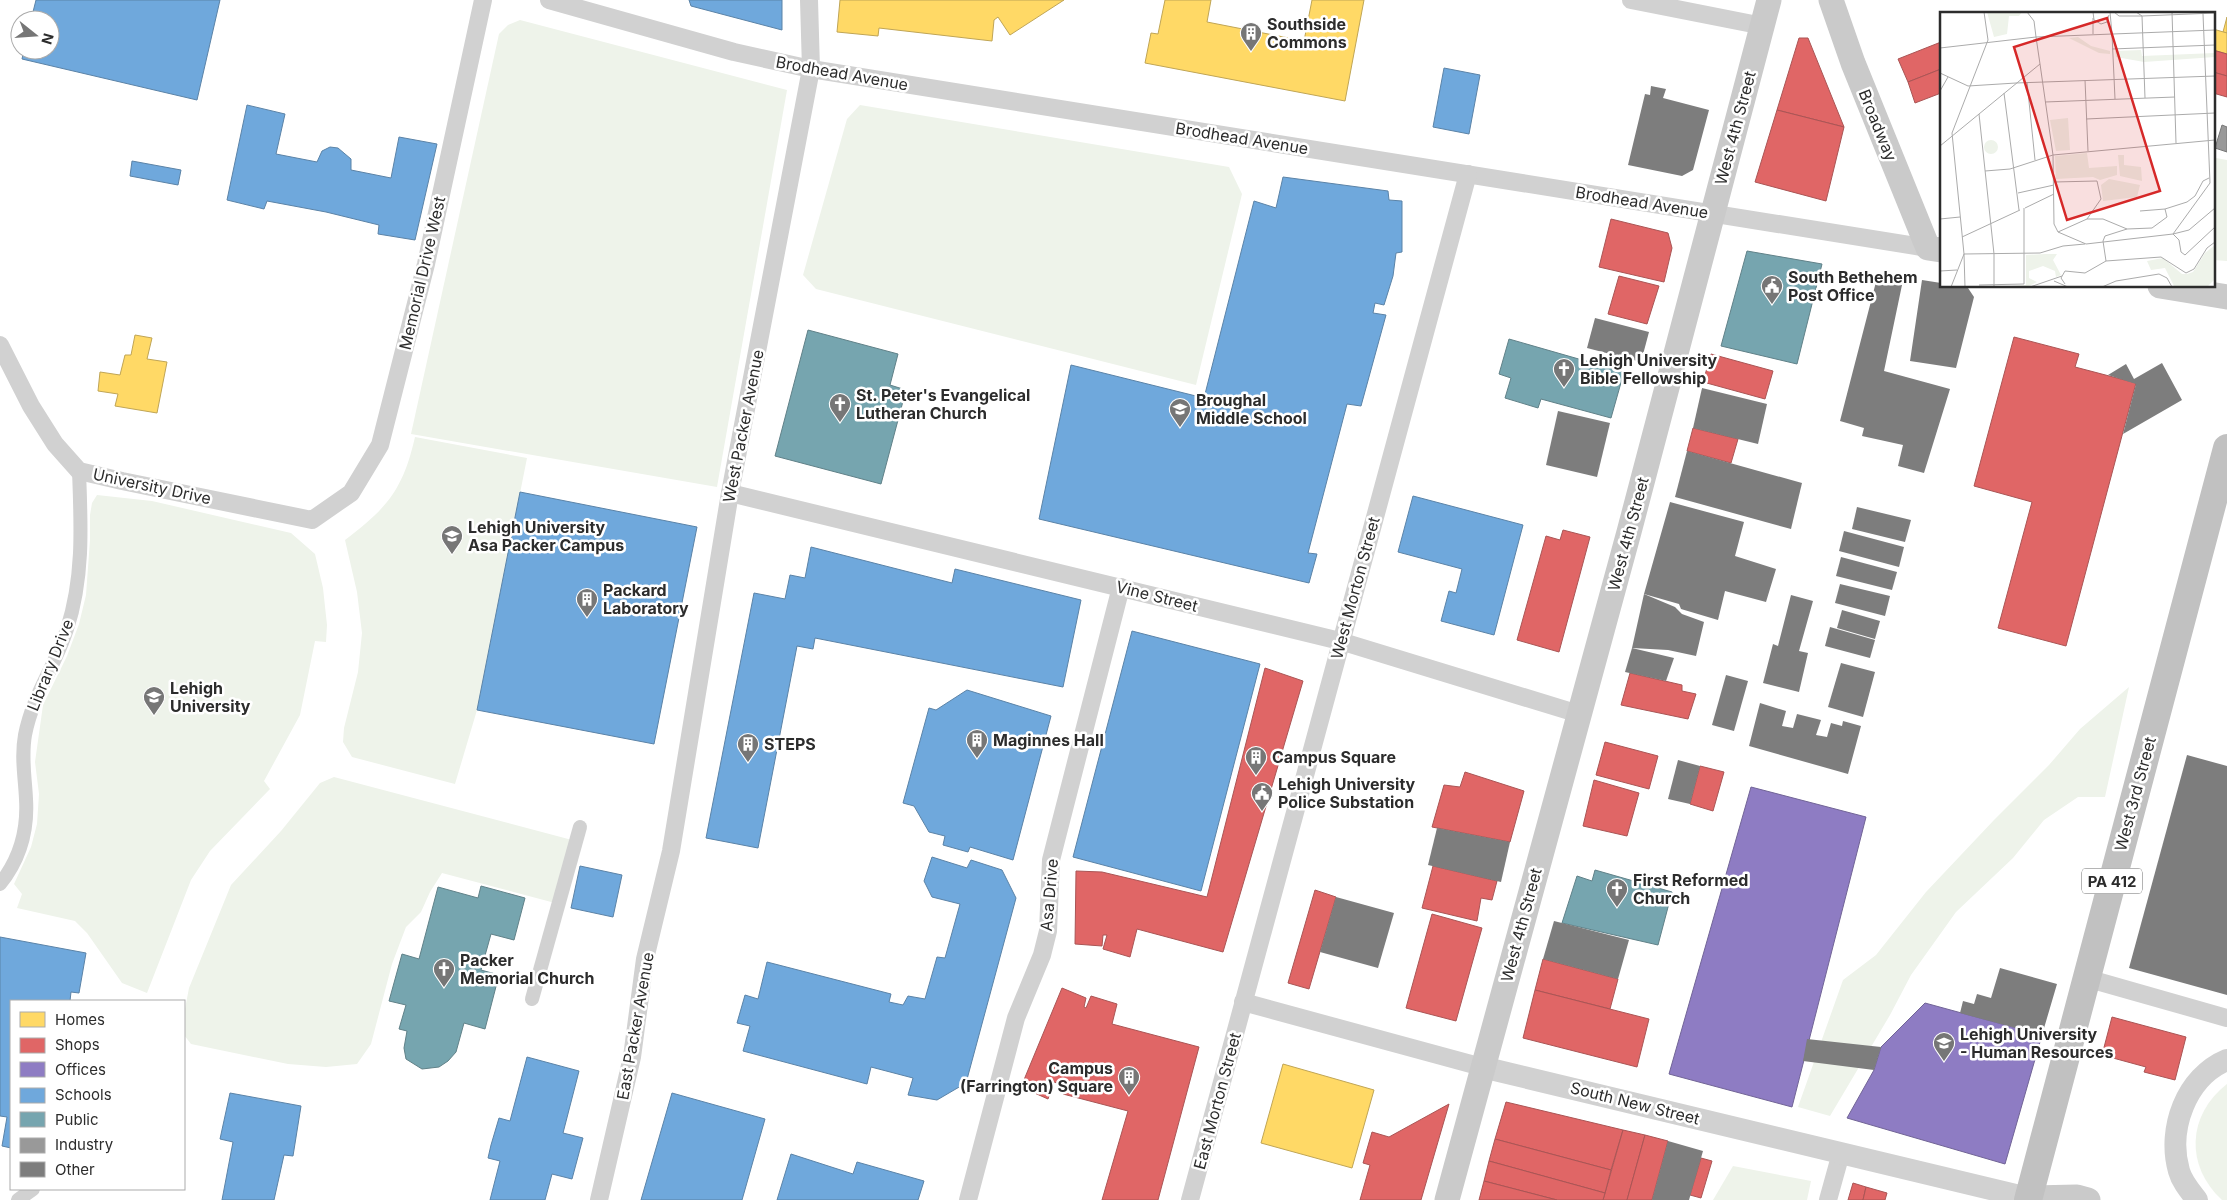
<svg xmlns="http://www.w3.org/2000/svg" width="2227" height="1200" font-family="Inter,sans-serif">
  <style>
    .green { fill: #eef3ea }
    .homes { fill: #ffd966; stroke: #c0a555 }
    .shops { fill: #e06666; stroke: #a55 }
    .offices { fill: #8e7cc3; stroke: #716496 }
    .schools { fill: #6fa8dc; stroke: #5b83a7 }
    .public { fill: #76a5af; stroke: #608188 }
    .industry { fill: #999; stroke: #787878 }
    .building { fill: #7d7d7d }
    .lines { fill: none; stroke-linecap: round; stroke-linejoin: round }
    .pedestrian { stroke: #d1d1d1; stroke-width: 14 }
    .minor { stroke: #d1d1d1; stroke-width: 18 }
    .tertiary { stroke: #d1d1d1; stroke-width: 22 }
    .secondary { stroke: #cacaca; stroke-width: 25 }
    .trunk { stroke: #c1c1c1; stroke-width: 28 }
    .labels { text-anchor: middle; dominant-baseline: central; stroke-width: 5; stroke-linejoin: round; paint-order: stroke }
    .shield { fill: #fff; stroke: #6b6b6b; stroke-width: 1 }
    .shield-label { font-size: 15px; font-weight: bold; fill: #2c2c2c }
    .poi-label { font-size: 16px; font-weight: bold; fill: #2c2c2c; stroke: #fff; text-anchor: start }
    .street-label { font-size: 16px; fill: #2c2c2c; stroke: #fff }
    .inset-road { fill: none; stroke: #ababab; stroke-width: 1 }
    .view { fill: #d62828; fill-opacity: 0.15; stroke: #d62828; stroke-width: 2.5 }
    .inset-edge { fill: none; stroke: #2c2c2c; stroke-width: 2.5 }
  </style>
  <rect width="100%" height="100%" fill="#fff"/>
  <g class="green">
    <path d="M520,20l267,70 -70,397 -306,-53 88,-400 9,-9z"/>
    <path d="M860,105l369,62 13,27 -46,191 -380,-96 -13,-14 44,-156z"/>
    <path d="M2216,158l11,2v101l-14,-1v-83z"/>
    <path d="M415,437l112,21 -50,252 -22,74 -103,-27 -9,-15 1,-14 14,-56 4,-39 -5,-41 -12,-52c42,-32 58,-50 70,-103z"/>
    <path d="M97,495l55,6 139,32 24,21 8,34 4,37 -1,17 -11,-1 -15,74 -36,66 6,8 -60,62 -19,29 -44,113 -25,-10 -35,-50 -12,-12 -58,-13 5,-14 -8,-10 17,-37 6,-23 2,-30 -4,-32 8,-57 24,-49 12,-32 7,-29 4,-55v-25l2,-12z"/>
    <path d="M2129,687l-24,110h-27l-34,23 -31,38 -57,54 -45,63 -21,40 -60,101 -32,-9 45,-127 33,-25 50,-63 68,-72 55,-55 31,-36z"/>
    <path d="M334,777l238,63 -17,63 -113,-30 -12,19 -9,20 -15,15 -14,37 -21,80 -14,20 -31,3 -38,-3 -97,-20 -7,-9v-21l5,-26 42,-103 50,-54 39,-48z"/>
    <path d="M2227,1084v116h-5c-37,-34 -35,-85 5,-116z"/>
    <path d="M1733,1166l78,15 -4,19h-94z"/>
  </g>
  <g class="homes">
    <path d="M840,0h224l-54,35 -12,-18 -4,3 -2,21 -113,-13 -1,8 -41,-4z"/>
    <path d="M1165,0h46l-4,22 97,19 8,-41h52l-19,101 -200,-38 6,-30 7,1z"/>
    <path d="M2227,17v16l-4,-1z"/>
    <path d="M2213,29l14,4v21l-14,-4z"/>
    <path d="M135,335l17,3 -5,21 20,3 -10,51 -42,-7 3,-12 -20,-3 2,-19 20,3 5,-20h6z"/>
    <path d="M1283,1064l91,26 -22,78 -91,-25z"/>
  </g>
  <g class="shops">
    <path d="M1799,38h9l36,89 -67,-17z"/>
    <path d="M1941,42v27l-33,13 -10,-23z"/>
    <path d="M2213,50l14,4v22l-14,-4z"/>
    <path d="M1941,69v24l-26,10 -7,-21z"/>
    <path d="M2213,72l14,4v21l-14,-4z"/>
    <path d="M1777,110l67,17 -18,74 -71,-19z"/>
    <path d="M1611,219l57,14 4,15 -8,34 -65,-15z"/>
    <path d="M1619,276l40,10 -12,38 -39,-10z"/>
    <path d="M2014,337l65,17 -4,13 61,16 -70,263 -68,-18 34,-126 -58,-16z"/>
    <path d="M1711,354l62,17 -8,28 -62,-17z"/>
    <path d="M1693,428l45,11 -7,24 -44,-12z"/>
    <path d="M1563,530l27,7 -31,115 -42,-12 29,-104 14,4z"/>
    <path d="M1265,668l38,13 -80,271 -86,-23 -7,28 -27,-8 4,-14h-4l-1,11 -27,-2 1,-73 26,1 105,25z"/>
    <path d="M1630,673l52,12v6l14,3 -8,25 -67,-14z"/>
    <path d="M1605,742l53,14 -9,33 -53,-14z"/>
    <path d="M1700,766l24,6 -11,39 -23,-7z"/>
    <path d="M1465,772l59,19 -14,51 -78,-15 12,-42 16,2z"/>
    <path d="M1594,780l45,13 -12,43 -44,-10z"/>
    <path d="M1433,866l64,15 -5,19 -11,-2 -4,23 -55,-13z"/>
    <path d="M1315,890l21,7 -27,92 -21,-6z"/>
    <path d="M1432,914l50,14 -26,93 -50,-13z"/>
    <path d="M1543,959l75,20 -8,30 -75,-19z"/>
    <path d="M1062,988l24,10 -2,9 2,1 5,-12 26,8 -5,20 87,23 -41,153h-56l26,-89 -65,-17 2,-8 -11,-4 -6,17 -27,-12z"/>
    <path d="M1535,990l114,29 -12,48 -114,-29z"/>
    <path d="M2112,1017l74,20 -11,43 -31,-8 2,-5 -44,-12z"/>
    <path d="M1506,1102l117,28 -12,40 -116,-31z"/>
    <path d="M1449,1104l-28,96h-61l10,-35 -7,-2 9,-31 17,5z"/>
    <path d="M1623,1130l22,5 -18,65h-24z"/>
    <path d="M1645,1135l23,6 -16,59h-25z"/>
    <path d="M1495,1139l116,31 -6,23 -116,-32z"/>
    <path d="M1701,1158l11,3 -11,37 -11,-3z"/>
    <path d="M1489,1161l116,32 -2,7h-46l-73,-19z"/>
    <path d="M1484,1181l73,19h-78z"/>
    <path d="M1853,1183l13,4 -3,13h-15z"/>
    <path d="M1866,1187l21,6 -2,7h-22z"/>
  </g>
  <g class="offices">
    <path d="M1751,787l115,30 -74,290 -123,-33z"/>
    <path d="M1925,1003l117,32 -37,129 -158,-46 27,-48 7,-23z"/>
  </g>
  <g class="schools">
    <path d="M36,0h184l-23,100 -175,-41 2,-9h26v-30h-19z"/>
    <path d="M689,0h93v30l-91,-24z"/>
    <path d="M1444,68l36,7 -11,59 -36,-7z"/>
    <path d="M247,105l38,9 -9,40 41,8 5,-11 8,-4 8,1 13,11v11l40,8 8,-41 38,7 -22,96 -37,-6 1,-9 -53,-13 -59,-11 -3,8 -37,-9z"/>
    <path d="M132,161l49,9 -3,15 -48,-9z"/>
    <path d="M1283,177l105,14 1,9 13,1v51l-6,1 -3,23 -9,29 -9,-2 -2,10 13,2 -25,91 -14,-2 -39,149 9,1 -8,29 -270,-64 32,-154 133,33 50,-197 22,7z"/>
    <path d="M520,492l177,35 -43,217 -177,-34z"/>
    <path d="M1413,496l110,29 -29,110 -53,-14 8,-30 7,2 6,-24 -64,-17z"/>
    <path d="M811,547l141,36 3,-14 126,31 -18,87 -248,-49 -2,11 -16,-3 -39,202 -52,-10 48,-245 31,6 5,-24 15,3z"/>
    <path d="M1132,631l128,33 -59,227 -128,-34z"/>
    <path d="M967,690l84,26 -38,144 -43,-13 -2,5 -25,-7 2,-9 -16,-4 -15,-26 -11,-3 26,-95 7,2z"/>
    <path d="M932,857l35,11 4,-8 31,10 14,28 -50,185 -29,17 -29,-5 5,-17 -42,-11 -4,17 -124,-33 7,-25 -13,-3 8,-28 13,4 9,-37 124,32 -2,8 14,3 5,-9 17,3 12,-42 8,1 15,-54 -28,-7 -8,-16z"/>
    <path d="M580,866l42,9 -9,42 -42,-9z"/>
    <path d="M0,937l86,16 -7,40 -8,-1 -1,9h-59v147l-9,-2 5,-29 -7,-1z"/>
    <path d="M527,1057l52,14 -16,62 20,5 -11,41 -20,-5 -7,26h-55l10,-39 -12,-3 3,-13 8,-27 11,3z"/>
    <path d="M230,1093l71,13 -8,50 -9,-1 -10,45h-52l11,-58 -13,-3z"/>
    <path d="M672,1093l93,26 -23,81h-101z"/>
    <path d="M791,1154l62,20 4,-12 67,19 -6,19h-141z"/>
  </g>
  <g class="public">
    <path d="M1747,251l75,13 -25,100 -76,-18z"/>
    <path d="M808,330l90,24 -8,31 16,5 -25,94 -106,-28z"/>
    <path d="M1509,339l115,33 -13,46 -70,-19 -3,9 -33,-10 6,-20 -12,-4z"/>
    <path d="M1595,870l77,22 -14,53 -96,-22 15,-47 15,5z"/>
    <path d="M481,886l44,12 -11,42 -23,-6 -10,36 18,5 -14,54 -21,-6 -8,29 -8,9 -9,6 -17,2 -16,-10 -2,-11 3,-17 -8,-2 7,-24 -17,-4 13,-47 17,5 19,-72 40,11z"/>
  </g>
  <path class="industry" d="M2222,125l5,2v25l-12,-4z"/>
  <g class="building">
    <path d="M1651,86l15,3 -3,9 46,12 -16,60 -11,6 -54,-11 17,-71 5,1z"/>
    <path d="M1877,278l25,7 -18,86 66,18 -26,84 -26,-7 5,-21 -41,-9 2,-8 -24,-7z"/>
    <path d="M1922,280l19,3v3l27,2 6,9 -18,71 -46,-7z"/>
    <path d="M1595,318l54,14 -8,30 -54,-14z"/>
    <path d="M2162,363l20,37 -59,34 13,-50 -28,-9 18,-11 8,15z"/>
    <path d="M1702,388l65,16 -9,40 -65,-16z"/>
    <path d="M1558,411l52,12 -13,54 -51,-12z"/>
    <path d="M1687,451l115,32 -11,46 -116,-32z"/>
    <path d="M1670,502l74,20 -9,34 41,13 -10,33 -41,-11 -7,29 -37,-11 -2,-5 -35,-10z"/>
    <path d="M1857,507l54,13 -6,22 -53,-13z"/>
    <path d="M1844,531l60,16 -5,20 -60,-16z"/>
    <path d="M1841,557l56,15 -5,18 -56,-14z"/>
    <path d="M1840,584l50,12 -5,20 -50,-13z"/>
    <path d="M1644,594l31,13 7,7 22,8 -8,34 -28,-6 -36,-2z"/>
    <path d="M1791,595l22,6 -14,50 9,2 -9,39 -36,-9 10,-39 5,2z"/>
    <path d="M1842,610l38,11 -5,18 -38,-11z"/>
    <path d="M1830,627l45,13 -5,18 -45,-12z"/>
    <path d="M1632,648l42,10 -8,23 -41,-9z"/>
    <path d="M1841,663l34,9 -12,45 -35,-10z"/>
    <path d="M1726,675l22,6 -14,50 -22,-6z"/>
    <path d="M1760,703l26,8 -4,15 11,2 4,-14 24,6 -5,15 11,2 4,-14 11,3 1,-5 18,5 -13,48 -99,-28z"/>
    <path d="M2187,755l40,11v229l-98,-27z"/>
    <path d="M1678,760l22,6 -10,38 -22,-5z"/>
    <path d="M1437,828l73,14 -9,40 -73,-17z"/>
    <path d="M1336,897l58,16 -16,55 -58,-16z"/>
    <path d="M1554,921l75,19 -11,39 -75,-20z"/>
    <path d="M2000,968l57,16 -15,51 -82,-22 3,-12 11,3 3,-10 14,4z"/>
    <path d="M1807,1039l74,8 -7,23 -71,-9z"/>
    <path d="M1668,1141l35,10 -14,49h-37z"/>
  </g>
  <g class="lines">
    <g class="pedestrian">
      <path d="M0,884c20,-25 28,-53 26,-85 -1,-22 -5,-42 -1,-64 8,-41 30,-68 42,-106 17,-52 14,-105 12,-158"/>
      <path d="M532,999l48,-172"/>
      <path d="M18,1200l15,-11"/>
    </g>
    <g class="minor">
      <path d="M549,0l185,52 77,17 1117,179"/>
      <path d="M1631,0l132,26"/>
      <path d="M0,345l31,61 24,38 24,27 43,10 190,39 39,-27 29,-48 46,-181 57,-264"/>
      <path d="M730,493l610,148 239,73"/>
      <path d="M2086,978l141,40"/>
      <path d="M1243,1002l239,65"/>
      <path d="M599,1200l33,-143 13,-98 26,-108 59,-358 81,-424 -2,-69"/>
      <path d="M968,1200l48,-182 26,-63 6,-24 3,-71 70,-273"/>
      <path d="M1190,1200l278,-1026"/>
      <path d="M1828,1200l13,-47"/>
    </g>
    <g class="tertiary">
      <path d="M1482,1067l546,131"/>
      <path d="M2197,1200c-7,-9 -15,-18 -18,-29 -12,-42 7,-94 48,-111"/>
    </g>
    <g class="secondary">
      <path d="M1831,0l22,63 75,185 13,2"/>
      <path d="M2160,286l67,11"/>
      <path d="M2028,1198l49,-1 11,3"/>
      <path d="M1447,1200l182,-668 140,-532"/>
    </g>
    <path class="trunk" d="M2028,1200l199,-752"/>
  </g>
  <defs>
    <g id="building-pin" transform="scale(1.125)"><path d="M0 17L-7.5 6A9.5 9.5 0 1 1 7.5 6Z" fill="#767676" stroke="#fff"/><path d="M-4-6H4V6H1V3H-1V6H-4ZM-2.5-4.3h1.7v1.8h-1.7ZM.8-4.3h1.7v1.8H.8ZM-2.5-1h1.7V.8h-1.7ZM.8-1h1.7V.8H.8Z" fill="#fff"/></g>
    <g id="civic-pin" transform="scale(1.125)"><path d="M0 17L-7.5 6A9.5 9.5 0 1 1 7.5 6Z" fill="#767676" stroke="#fff"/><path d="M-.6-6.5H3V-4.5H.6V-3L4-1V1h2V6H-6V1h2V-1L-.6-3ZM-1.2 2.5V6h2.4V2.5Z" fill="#fff"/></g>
    <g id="church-pin" transform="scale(1.125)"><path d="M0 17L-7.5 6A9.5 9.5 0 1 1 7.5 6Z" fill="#767676" stroke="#fff"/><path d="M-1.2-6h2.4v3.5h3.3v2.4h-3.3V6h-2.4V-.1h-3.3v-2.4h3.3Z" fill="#fff"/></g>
    <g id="school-pin" transform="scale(1.125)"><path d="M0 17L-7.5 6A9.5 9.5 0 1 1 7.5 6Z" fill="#767676" stroke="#fff"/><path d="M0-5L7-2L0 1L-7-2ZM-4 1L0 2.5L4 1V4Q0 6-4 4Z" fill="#fff"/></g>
    <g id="university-pin" transform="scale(1.125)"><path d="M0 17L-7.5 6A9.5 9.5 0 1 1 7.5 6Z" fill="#767676" stroke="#fff"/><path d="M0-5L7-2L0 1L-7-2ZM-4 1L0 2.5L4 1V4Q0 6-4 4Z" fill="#fff"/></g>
  </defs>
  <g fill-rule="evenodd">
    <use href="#building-pin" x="1251" y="33"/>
    <use href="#civic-pin" x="1772" y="286"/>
    <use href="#church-pin" x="1564" y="369"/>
    <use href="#church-pin" x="840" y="404"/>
    <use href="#school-pin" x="1180" y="409"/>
    <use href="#university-pin" x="452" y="536"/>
    <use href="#building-pin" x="587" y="599"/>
    <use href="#school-pin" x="154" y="697"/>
    <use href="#building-pin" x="977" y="740"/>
    <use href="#building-pin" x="748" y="744"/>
    <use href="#building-pin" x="1256" y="757"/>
    <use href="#civic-pin" x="1262" y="793"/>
    <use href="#church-pin" x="1617" y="889"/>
    <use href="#church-pin" x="444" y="969"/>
    <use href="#university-pin" x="1944" y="1043"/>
    <use href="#building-pin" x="1129" y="1077"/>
  </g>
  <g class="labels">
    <rect class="shield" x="2082" y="868.5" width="60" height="25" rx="4"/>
    <g class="shield-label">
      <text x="2112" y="881">PA 412</text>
    </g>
    <g class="poi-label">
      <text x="1267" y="24">Southside<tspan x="1267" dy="18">Commons</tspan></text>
      <text x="1788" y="277">South Bethehem<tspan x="1788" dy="18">Post Office</tspan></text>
      <text x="1580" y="360">Lehigh University<tspan x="1580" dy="18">Bible Fellowship</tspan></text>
      <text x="856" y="395">St. Peter's Evangelical<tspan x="856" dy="18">Lutheran Church</tspan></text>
      <text x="1196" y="400">Broughal<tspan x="1196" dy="18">Middle School</tspan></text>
      <text x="468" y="527">Lehigh University<tspan x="468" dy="18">Asa Packer Campus</tspan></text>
      <text x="603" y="590">Packard<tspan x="603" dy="18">Laboratory</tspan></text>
      <text x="170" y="688">Lehigh<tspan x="170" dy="18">University</tspan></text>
      <text x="993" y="740">Maginnes Hall</text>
      <text x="764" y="744">STEPS</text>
      <text x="1272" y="757">Campus Square</text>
      <text x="1278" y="784">Lehigh University<tspan x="1278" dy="18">Police Substation</tspan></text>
      <text x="1633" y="880">First Reformed<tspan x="1633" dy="18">Church</tspan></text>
      <text x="460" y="960">Packer<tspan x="460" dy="18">Memorial Church</tspan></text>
      <text x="1960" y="1034">Lehigh University<tspan x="1960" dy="18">- Human Resources</tspan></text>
      <text x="1113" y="1068" text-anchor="end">Campus<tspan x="1113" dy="18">(Farrington) Square</tspan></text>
    </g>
    <g class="street-label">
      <text transform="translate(842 73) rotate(10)">Brodhead Avenue</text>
      <text transform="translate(1878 125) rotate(68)">Broadway</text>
      <text transform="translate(1735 128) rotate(-75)">West 4th Street</text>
      <text transform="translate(1242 138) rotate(9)">Brodhead Avenue</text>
      <text transform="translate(1642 202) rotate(9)">Brodhead Avenue</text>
      <text transform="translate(422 273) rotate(-77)">Memorial Drive West</text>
      <text transform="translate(743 426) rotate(-79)">West Packer Avenue</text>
      <text transform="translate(152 486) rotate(12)">University Drive</text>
      <text transform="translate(1628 534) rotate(-75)">West 4th Street</text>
      <text transform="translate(1355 588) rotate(-75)">West Morton Street</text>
      <text transform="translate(1157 596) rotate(14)">Vine Street</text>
      <text transform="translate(50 665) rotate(-68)">Library Drive</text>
      <text transform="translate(2135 794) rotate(-75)">West 3rd Street</text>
      <text transform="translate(1049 895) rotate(-85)">Asa Drive</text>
      <text transform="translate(1521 925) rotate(-75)">West 4th Street</text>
      <text transform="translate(635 1026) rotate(-80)">East Packer Avenue</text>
      <text transform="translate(1217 1101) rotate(-75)">East Morton Street</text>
      <text transform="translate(1635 1103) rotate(14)">South New Street</text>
    </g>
  </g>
  <g transform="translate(1940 12)">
    <rect width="275" height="275" fill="#fff"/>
    <path d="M47,0h35l-3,4h-10l-2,18 -13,3zM138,25l13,9 19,5v3l-11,-1 -30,-15zM201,38l1,6 73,-3v4l-71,5 -28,-5 -1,-6zM128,106l2,32 -14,1 -6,-31zM44 135a7 7 0 1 1 14 0a7 7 0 1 1-14 0ZM147,141l2,15 28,-2v9l-17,5 -7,-3 -37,2 -1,-23zM178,143h6v10l17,2 1,14 -22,-5zM169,167l31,6 -3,12 -34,4 -2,-16zM275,233v34l-8,8 -33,-1 -9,-18 -14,2 -4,-9 16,-3 19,16h5l6,-2 12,-19zM105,242h12l-4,6 8,15 -5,2 -1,-6 -12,-5 -14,5v7l8,4 -10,5h-31l30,-2v-30z" fill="#eef3ea"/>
    <path class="inset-road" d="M87,0l7,9 2,16 179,-7M153,0l1,8 7,4 6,-2 2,-7M170,0l2,22M174,0l5,4h23M196,0l6,4 73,-3M232,0l4,131M202,4l3,82M153,6v16M172,22l3,65M0,36l96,-11 4,27 -100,82M172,37l103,-4M100,52l13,91 1,69 4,8M0,61l28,13 48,-3M145,68l3,71M87,70l8,78M76,71l199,-7M0,79l8,-14M64,81l15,117M105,90l130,-5M39,102l15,140v33M146,107l129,-6M45,159l25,-2 43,-14 162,-15M114,170l43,-1 4,18 -14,20 -29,13M78,181l36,-8M85,196l29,-14M200,199l25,-2 22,-7 8,-6 8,-15 6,-3M0,207l20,-2M147,207h16l24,10M118,220l28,12 87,-10 16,-4 26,-22M233,222l37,-51 -7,-169M233,222l6,6 2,12 4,3 30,-28M22,225l58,-27M166,249l55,-4 25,16 8,-4 13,-21 8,-6M0,259l17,-1M114,269l14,6M125,272l-4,-6 4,-7 20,2 21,-12 -3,-20 2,-5 22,-7 25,-1 15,-11 -2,-8M39,273l45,-1v-76M11,275l13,-33 -12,-121 36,-93 -4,-28M25,275l-1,-33 76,-1 23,-7 22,-2M90,275l32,-11M162,275l14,-6 43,-7 8,4 5,9"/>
    <path class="view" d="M167,6l53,173 -93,29 -53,-173z"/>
    <rect width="275" height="275" class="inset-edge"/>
  </g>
  <rect x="10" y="1000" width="175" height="190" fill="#ffffff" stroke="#ababab"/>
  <rect x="20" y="1012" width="25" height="15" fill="#ffd966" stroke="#ababab"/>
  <text x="55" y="1025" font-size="15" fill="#2c2c2c">Homes</text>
  <rect x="20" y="1038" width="25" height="15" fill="#e06666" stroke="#ababab"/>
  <text x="55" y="1050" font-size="15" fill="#2c2c2c">Shops</text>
  <rect x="20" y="1062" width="25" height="15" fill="#8e7cc3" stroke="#ababab"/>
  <text x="55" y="1075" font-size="15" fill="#2c2c2c">Offices</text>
  <rect x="20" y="1088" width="25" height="15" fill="#6fa8dc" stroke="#ababab"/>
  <text x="55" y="1100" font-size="15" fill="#2c2c2c">Schools</text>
  <rect x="20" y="1112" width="25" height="15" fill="#76a5af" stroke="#ababab"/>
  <text x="55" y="1125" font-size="15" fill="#2c2c2c">Public</text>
  <rect x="20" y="1138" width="25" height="15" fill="#999999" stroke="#ababab"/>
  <text x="55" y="1150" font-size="15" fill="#2c2c2c">Industry</text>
  <rect x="20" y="1162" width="25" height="15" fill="#7d7d7d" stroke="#ababab"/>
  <text x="55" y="1175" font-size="15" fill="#2c2c2c">Other</text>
  <g transform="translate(35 35) rotate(107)"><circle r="24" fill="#ffffff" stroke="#ababab"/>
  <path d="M0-4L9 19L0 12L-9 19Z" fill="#767676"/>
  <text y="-8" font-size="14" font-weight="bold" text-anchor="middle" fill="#2c2c2c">N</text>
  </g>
</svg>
